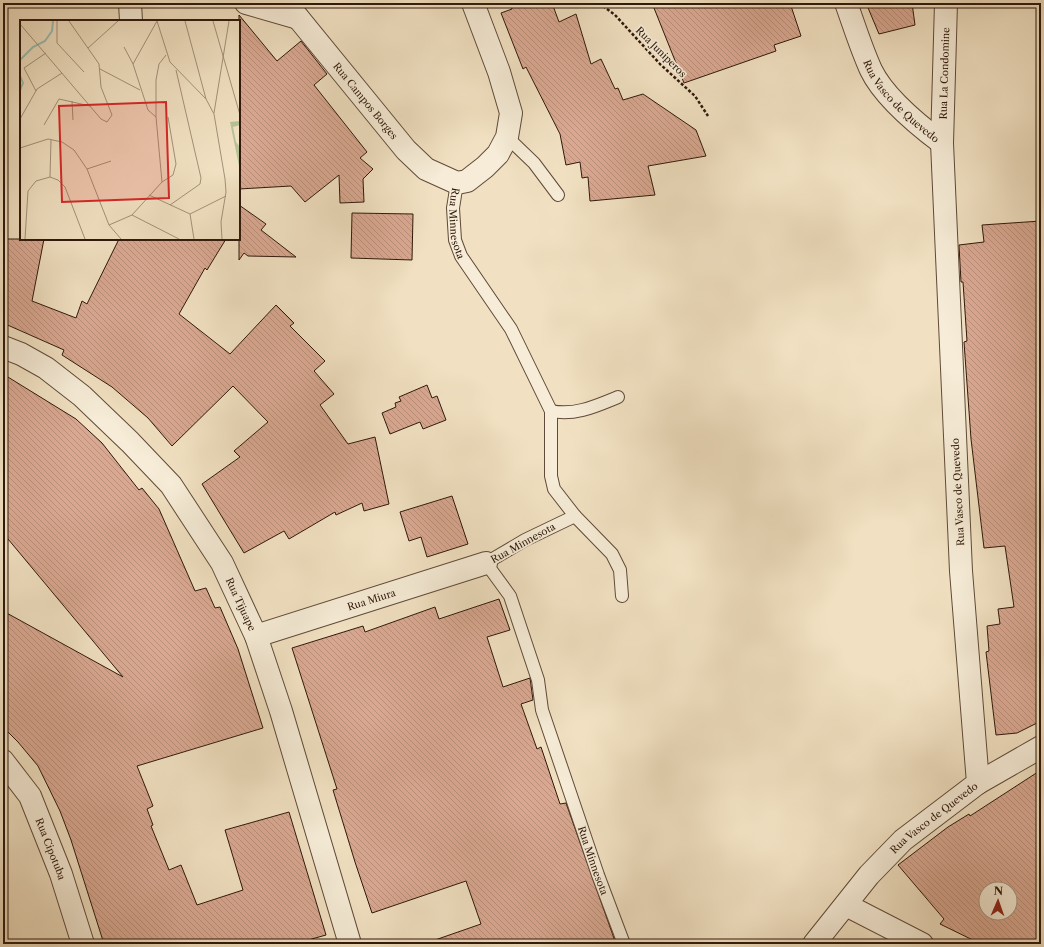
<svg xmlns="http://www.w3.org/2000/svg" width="1044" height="947" font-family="'Libre Caslon Text',serif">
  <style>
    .building { fill: url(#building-back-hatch); stroke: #2f180b; fill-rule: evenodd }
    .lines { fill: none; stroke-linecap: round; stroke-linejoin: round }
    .lane-casing { stroke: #604a39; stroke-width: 14 }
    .street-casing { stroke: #604a39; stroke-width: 24 }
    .path { stroke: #2f180b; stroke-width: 2.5; stroke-dasharray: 3 2; stroke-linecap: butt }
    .lane { stroke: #f6ecd7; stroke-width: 12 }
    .street { stroke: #f6ecd7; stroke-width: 22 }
    .labels { text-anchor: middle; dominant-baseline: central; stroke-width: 3.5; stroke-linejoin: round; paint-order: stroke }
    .street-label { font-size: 10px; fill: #2f180b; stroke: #f6ecd7 }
    .inset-river { fill: none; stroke: #9bbeb2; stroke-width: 2 }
    .inset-road { fill: none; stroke: #a39179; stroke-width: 1 }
    .view { fill: #d62828; fill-opacity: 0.15; stroke: #d62828; stroke-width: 2 }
    .inset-edge { fill: none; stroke: #2f180b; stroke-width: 2 }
  </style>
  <defs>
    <pattern id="building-back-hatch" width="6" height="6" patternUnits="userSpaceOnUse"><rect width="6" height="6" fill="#daa891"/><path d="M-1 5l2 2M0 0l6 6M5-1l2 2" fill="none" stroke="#bb907c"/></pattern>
  </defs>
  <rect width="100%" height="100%" fill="#f1e1c2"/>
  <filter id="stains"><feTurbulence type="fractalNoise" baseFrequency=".005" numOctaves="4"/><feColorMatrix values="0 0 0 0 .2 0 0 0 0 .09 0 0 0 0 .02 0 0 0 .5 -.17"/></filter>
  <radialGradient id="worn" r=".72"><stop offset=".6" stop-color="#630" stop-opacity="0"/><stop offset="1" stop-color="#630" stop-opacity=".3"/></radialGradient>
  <g class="building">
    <path d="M510,3h42l7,19 17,-8 15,50 10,-5 14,30 3,-1 5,12 20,-6 53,36 10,26 -58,10 7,29 -65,6 -2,-24 -6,1 -2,-16 -14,3 -6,-31 -34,-67 -3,2 -22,-56 11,-4z"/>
    <path d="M652,3h138l11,33 -27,9 2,6 -92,32z"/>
    <path d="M866,3h46l3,22 -36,9z"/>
    <path d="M239,15l38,46 24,-20 26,33 -13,11 53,67 -7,6 13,11 -10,10 1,23 -24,1 -1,-28 -34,27 -14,-16 -52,3z"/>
    <path d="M239,205l27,19 -5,6 35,27 -48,-1 -4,-3 -5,7z"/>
    <path d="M352,213l61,1 -1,46 -61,-2z"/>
    <path d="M1041,221v500l-24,12 -21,2 -10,-83 3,-1 -2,-25 13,-2 -2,-15 16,-2 -9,-61 -21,2 -13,-109 -7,-97 3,-1 -4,-59h-2l-2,-37 25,-3 -2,-17z"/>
    <path d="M3,239h41l-12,62 44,17 6,-17 5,3 32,-65h107l-19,31 -2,-2 -26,46 51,40 46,-49 18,18 -4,3 35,35 -11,10 20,23 -14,11 28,39 27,-7 14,67 -25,7 -2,-8 -26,12 -1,-3 -46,27 -5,-8 -40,22 -42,-69 38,-27 -6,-6 34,-29 -35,-36 -61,60 -24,-28 -36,-31 -50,-32 2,-5 -61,-27 3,-32 -3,-1z"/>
    <path d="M3,374l73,45 26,24 37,47 3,-2 17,21 36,82 11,-3 9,20 5,-1 18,42 25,79 -126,38 16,40 -6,3 6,16 -2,1 18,44 12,-5 16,40 46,-15 -18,-60 64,-18 37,123 -32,9h-190l-33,-104 -11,-29 -22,-45 -20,-24 -15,-15v-116l120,66 -120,-144z"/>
    <path d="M427,385l5,13 5,-2 9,24 -23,9 -3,-7 -30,12 -8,-21 14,-6 -1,-4 6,-2 -2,-4z"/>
    <path d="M452,496l16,48 -41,13 -6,-20 -12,4 -9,-29z"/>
    <path d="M499,599l11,31 -23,7 16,50 27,-9 3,22 -12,4 16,45 4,-2 19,57 6,-1 50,141h-181v-4l46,-16 -15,-43 -94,32 -17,-51 -22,-72 4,-1 -45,-141 71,-22 2,6 70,-25 4,12z"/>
    <path d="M1041,770v174h-60l-41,-20 4,-5 -46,-54 50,-38 21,-13 1,2zM986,889h24v24h-24z"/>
  </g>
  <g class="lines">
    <g class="lane-casing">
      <g id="lane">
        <path d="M507,137l27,26 24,32"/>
        <path id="s1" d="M457,183l-4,25 2,32 6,16 50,73 40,82v65l3,13 21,27 -50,24 -39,23 24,33 28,84 4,30 56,165 26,69"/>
        <path d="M551,411c24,5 45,-5 67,-14"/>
        <path d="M575,516l37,38 8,16 2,26"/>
      </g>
    </g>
    <g class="street-casing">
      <g id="street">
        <path d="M130,3l1,18"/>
        <path d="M246,3l52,15"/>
        <path id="s2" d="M286,3l120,147 20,19 31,14 10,-2 18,-14 13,-13 9,-17 4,-24 -12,-41 -26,-69"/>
        <path id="s3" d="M846,3c8,22 15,45 25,67 13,27 47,55 71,73"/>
        <path id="s4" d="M3,347l18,7 25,14 36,28 48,46 41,43 51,78 34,73 25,75 69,233"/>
        <path id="s5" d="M256,636l230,-73"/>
        <path id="s6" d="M3,761l27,35 31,78 22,70"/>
        <path d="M978,783l63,-36"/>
        <path d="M846,905l76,39"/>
        <path id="s7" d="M814,944l55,-69 34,-35 75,-57 -17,-212 -19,-428 4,-140"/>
      </g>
    </g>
    <path class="path" d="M599,3l16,12 45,49 35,32 13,20"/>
    <use href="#lane" class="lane"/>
    <use href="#street" class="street"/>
  </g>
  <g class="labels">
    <g class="street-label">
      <text transform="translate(661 52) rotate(45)">Rua Juniperos</text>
      <text stroke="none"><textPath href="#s7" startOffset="942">Rua La Condomine</textPath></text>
      <text stroke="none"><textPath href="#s3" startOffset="115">Rua Vasco de Quevedo</textPath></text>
      <text stroke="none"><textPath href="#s2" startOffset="126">Rua Campos Borges</textPath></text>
      <text stroke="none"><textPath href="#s1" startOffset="41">Rua Minnesota</textPath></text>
      <text transform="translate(958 492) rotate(-93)">Rua Vasco de Quevedo</text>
      <text transform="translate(523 543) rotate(-29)">Rua Minnesota</text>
      <text stroke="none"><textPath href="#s5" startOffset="121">Rua Miura</textPath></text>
      <text stroke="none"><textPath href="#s4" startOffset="358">Rua Tijuape</textPath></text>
      <text stroke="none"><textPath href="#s7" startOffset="175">Rua Vasco de Quevedo</textPath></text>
      <text stroke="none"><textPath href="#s6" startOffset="101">Rua Cipotuba</textPath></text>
      <text stroke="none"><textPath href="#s1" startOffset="786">Rua Minnesota</textPath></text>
    </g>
  </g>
  <g transform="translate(20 20)">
    <rect width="220" height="220" fill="#f1e1c2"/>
    <path d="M220,101v4l-7,2 3,15 4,5v24l-10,-49z" fill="#b6c497"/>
    <path class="inset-river" d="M0,40l13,-13 12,-6 7,-10 1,-10M0,56l3,7 -3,7"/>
    <path class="inset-road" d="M37,1v22l27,29M137,1l13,41 36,37M165,1l21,78 8,15 11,65 1,13 -5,30 1,17M193,1l27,94M0,4l81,95 6,3 5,-7 -11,-28 -2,-23 -30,-43M104,27l9,17 15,46 8,7M68,28l30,-27M113,44l24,-43M80,49l40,21M16,71l-12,-23 22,-15M52,81l1,19M194,93l15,-92M0,99l17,-30 25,-16M24,105l15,-26 31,7M0,128l28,-9 14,3 12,8 13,19 22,56 12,14M67,149l24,-8M30,157l1,-37M142,162l11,-7 3,-11 -8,-47M129,175l41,19 36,-18M150,185l30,-21 1,-6 -25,-108M170,194l4,25M112,195l47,24M89,205l23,-10 30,-33 -6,-65v-37l3,-16 7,-9M5,219l3,-48 8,-10 14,-4 8,3 7,7 20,52"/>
    <path class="view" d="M146,82l3,96 -107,4 -3,-96z"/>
    <rect width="220" height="220" class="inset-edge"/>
  </g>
  <rect width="1044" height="947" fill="none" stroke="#f1e1c2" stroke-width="16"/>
  <rect x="4" y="4" width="1036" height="939" fill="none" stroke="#2f180b" stroke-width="2"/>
  <rect x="8" y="8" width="1028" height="931" fill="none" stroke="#2f180b"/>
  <g transform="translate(998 901) rotate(2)"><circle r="19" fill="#f6ecd7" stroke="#a69785"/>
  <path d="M0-3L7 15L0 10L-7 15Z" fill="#8f2418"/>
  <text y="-6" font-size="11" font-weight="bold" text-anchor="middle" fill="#2f180b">N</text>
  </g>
  <rect width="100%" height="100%" filter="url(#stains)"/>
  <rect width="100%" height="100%" fill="url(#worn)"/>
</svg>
